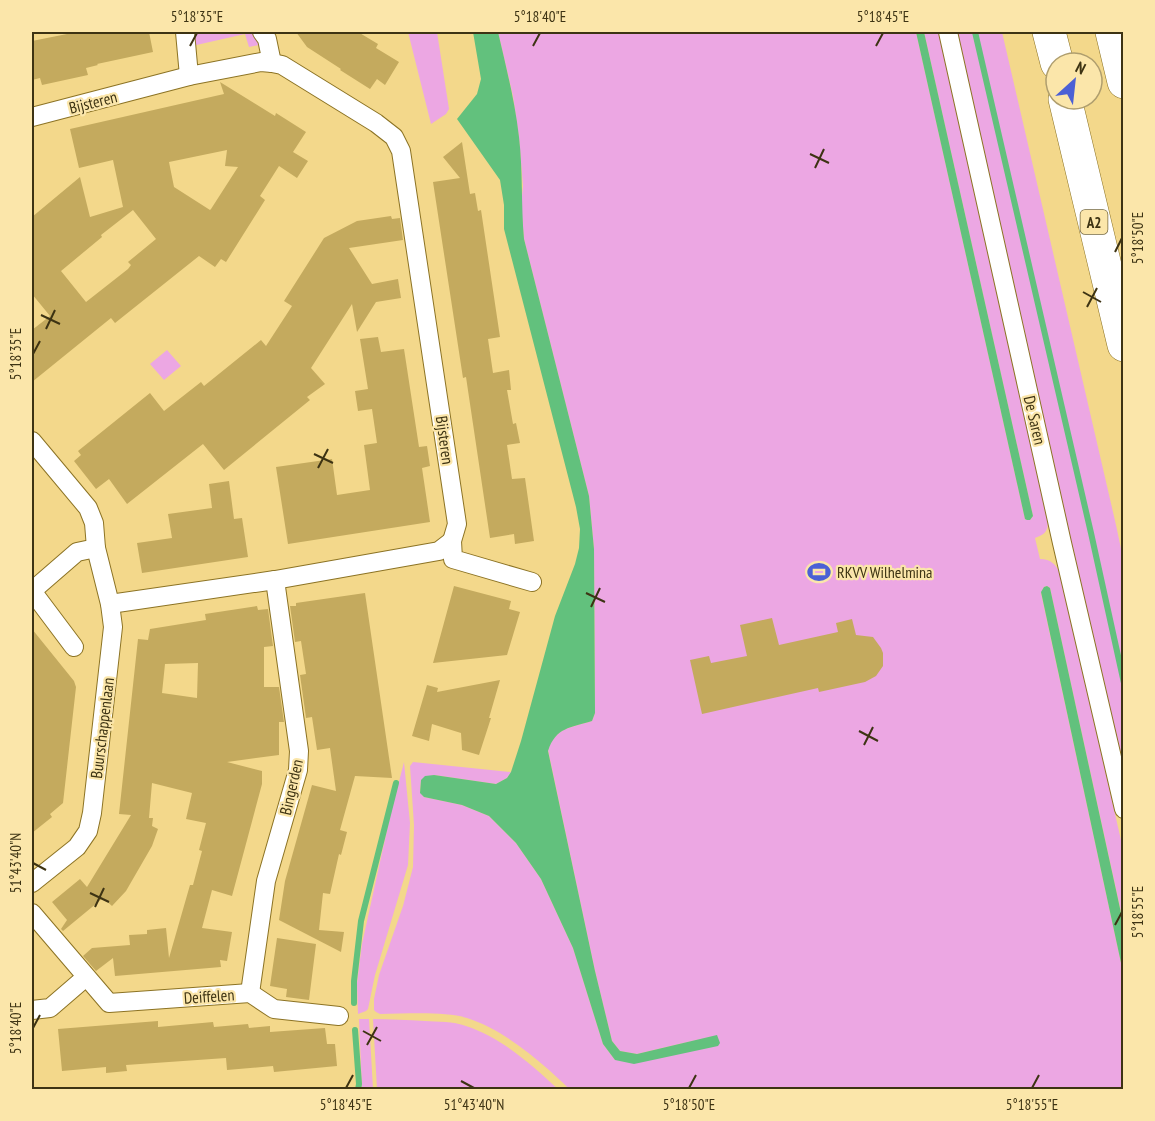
<svg xmlns="http://www.w3.org/2000/svg" width="1155" height="1121" font-family="'PT Sans Narrow',sans-serif">
  <style>
    .green { fill: #eca7e3 }
    .water { fill: #62c17d }
    .lines { fill: none; stroke-linecap: round; stroke-linejoin: round }
    .stream { stroke: #62c17d; stroke-width: 6 }
    .building { fill: #c4aa5e; fill-rule: evenodd }
    .street-casing { stroke: #8c7324; stroke-width: 20 }
    .highway-casing { stroke: #8c7324; stroke-width: 34 }
    .street { stroke: #fff; stroke-width: 18 }
    .highway { stroke: #fff; stroke-width: 33 }
    .ticks { fill: none; stroke: #3d3313; stroke-width: 2 }
    .labels { text-anchor: middle; dominant-baseline: central; stroke-width: 4.5; stroke-linejoin: round; paint-order: stroke }
    .shield { fill: #fbe6aa; stroke: #766940; stroke-width: 1.5 }
    .shield-label { font-size: 15px; font-weight: bold; fill: #3d3313 }
    .street-label { font-size: 16px; fill: #3d3313; stroke: #fbe6aa }
    .poi-label { font-size: 16px; fill: #3d3313; stroke: #fbe6aa; text-anchor: start }
    .neatline { fill: none; stroke: #3d3313; stroke-width: 2 }
    .ticks-label { font-size: 15px; text-anchor: middle; fill: #3d3313 }
  </style>
  <rect width="100%" height="100%" fill="#f3d88b"/>
  <g class="green">
    <path d="M191,32h63l5,13 -10,2 -4,-13 -53,12z"/>
    <path d="M408,32h29l12,77 -3,5 -15,10z"/>
    <path d="M498,32h418l109,487 2,1h3l3,-4 -109,-484h15l109,487c0,12 -2,15 -13,19l5,21c11,0 15,5 20,14l63,276v72l-73,-333 -3,-2 -3,1 -3,6 82,379v117h-554c-6,-7 -14,-13 -20,-19 -24,-21 -51,-42 -82,-52 -24,-7 -61,-4 -87,-4l-4,-2 -2,-2v-11l5,-24 24,-69 10,-39 1,-42 -4,-59 3,-4 98,10 -4,6 -11,6 -62,-9 -13,5 -1,12 4,5 38,8 27,11 27,27 25,36 32,69 30,96 12,16 101,-25 -79,19 -17,-3 -8,-10 -17,-70 -47,-221c8,-23 22,-22 44,-29l3,-8 -1,-164 -5,-53 -65,-257 -3,-34 2,-19 -4,-48 -6,-42z"/>
    <path d="M956,32h46l114,493 8,38 -1,210z"/>
    <path d="M167,350l14,16 -17,14 -14,-16z"/>
    <path d="M404,762l6,61 -2,42 -33,110 -7,34 -2,2 -8,3 -1,-31 5,-39 27,-123z"/>
    <path d="M359,1019h10l4,70h-11z"/>
    <path d="M373,1019c17,0 35,1 52,2 13,1 28,0 41,5 36,12 65,38 92,63h-181z"/>
  </g>
  <g class="water">
    <path d="M473,32h25c8,35 17,69 21,105 4,34 2,68 5,102l65,257 5,53 1,164 -3,8c-22,7 -36,6 -44,30l47,220 17,70 8,10 17,3 80,-19 3,8 -2,3 -84,18 -19,-4 -12,-16 -30,-96 -32,-69 -25,-36 -27,-27 -27,-11 -38,-8 -4,-4 1,-13 4,-4 9,-1 62,9 11,-6 4,-6 10,-31 34,-125 20,-52 4,-16 1,-19 -4,-22 -72,-278v-24l-4,-25 -43,-61 20,-25 4,-15z"/>
    <path d="M916,32h8l109,484 -3,4h-3l-2,-1z"/>
    <path d="M1047,586l3,2 73,334v50l-82,-380 3,-5z"/>
  </g>
  <g class="lines">
    <g class="stream">
      <path d="M975,32l116,501 33,150"/>
      <path d="M354,1003v-22l7,-60 35,-138"/>
      <path d="M355,1030l4,54 -1,6"/>
    </g>
  </g>
  <g class="building">
    <path d="M77,32h72l4,20 -56,12 1,1 -12,3 2,7 -46,10 -2,-7 -8,2v-39z"/>
    <path d="M296,32h62l20,12 -2,4 23,14 -14,23 -8,-6 -7,10 -30,-19 1,-1 -34,-22z"/>
    <path d="M220,82l55,34 1,-3 30,19 -13,20 15,9 -11,17 -18,-12 -19,30 5,4 -39,62 -5,-3 -6,8 -16,-11 -84,67 -4,-5 -79,64v-52l18,-14 -18,-22v-77l48,-40 10,40 33,-10 -10,-47 -34,8 -9,-39 154,-35zM227,150l-2,16 13,1 -27,42 -1,1 -36,-23 -5,-25zM133,210l23,29 -28,23 3,3 -3,4 -42,33 -25,-31 41,-34 -1,-2z"/>
    <path d="M462,142l8,52 5,-1 3,18 3,-1 19,127 -12,2 5,34 16,-3 2,20h-4l6,34 3,-1 4,20 -13,2 5,34 13,-1 9,63 -19,3 -1,-10 -24,4 -24,-161 -3,1 -30,-196 27,-4 -17,-21z"/>
    <path d="M391,216l1,3 8,-1 3,22 -54,8 23,36 26,-5 3,19 -25,4 -19,30 -5,-28 -41,64 14,16 -18,13 3,3 -86,70 -21,-26 -76,60 -18,-25 -13,10 -22,-28 7,-6 -3,-4 72,-58 14,18 37,-29 3,4 57,-46 5,6 26,-40 -8,-5 40,-63 33,-17z"/>
    <path d="M378,337l3,15 23,-3 15,98 8,-1 3,20 -8,2 8,54 -142,22 -12,-77 56,-8 5,36 33,-5 -6,-45 13,-2 -5,-34 -14,2 -3,-20 13,-2 -8,-50z"/>
    <path d="M229,481l5,38 8,-1 6,39 -106,16 -5,-30 35,-5 -4,-24 44,-6 -3,-24z"/>
    <path d="M454,586l57,15 -2,8 11,3 -13,43 -74,8z"/>
    <path d="M365,593l27,185 -37,-2 -15,54 7,2 -6,23 -2,-1 -9,40 -7,-1 -4,37 25,2 -3,20 -62,-32 6,-39 27,-96 24,6 -6,-43 -13,2 -5,-33 -6,1 -6,-43 6,-1 -5,-33 -6,1 -5,-36h6v-3z"/>
    <path d="M257,606l1,4 10,-1 5,37 -9,1v40h15l5,35h-5v33l-52,7 35,9v13l-30,112 -20,-6 -10,38 30,4 -5,29 -7,-1 1,7 -106,9 -2,-18 -17,13 -13,-15 9,-8 38,-3 -1,-10 18,-1v-4l19,-2 3,30 21,-73h3l9,-34 -3,-1 7,-27 -20,-4 6,-26 -40,-10 -3,35h4l-1,8 6,3 -6,17 -26,45 -14,15 -9,-8 -40,33 -2,-2 6,-9 -15,-18 28,-23 7,8 44,-72 -12,-1 19,-175 10,1 2,-11 56,-9 -1,-6zM198,663l-1,35 -35,-5 3,-29z"/>
    <path d="M772,618l7,27 59,-13 -2,-9 16,-4 4,16 17,2 8,11 2,5v13l-7,10 -11,6 -46,10 -1,-4 -116,26 -12,-54 19,-4 2,7 36,-7 -7,-31z"/>
    <path d="M32,629l42,52 2,6 -13,116 -13,11 2,3 -20,16z"/>
    <path d="M500,680l-11,38h2l-12,37 -17,-5 -1,-17 -29,-9 -3,17 -17,-5 15,-51 11,3 -1,4z"/>
    <path d="M277,938l39,6 -7,56 -23,-3 1,-8 -17,-3z"/>
    <path d="M158,1021v6l55,-5 1,5 34,-3 1,4 21,-2v6l55,-4 2,16h8l2,22 -63,6 -1,-6 -46,4 -1,-12 -100,7 1,6 -21,2v-6l-44,4 -4,-42z"/>
  </g>
  <g class="lines">
    <g class="street-casing">
      <g id="street">
        <path d="M185,32l4,44"/>
        <path d="M262,32l5,7 5,24"/>
        <path d="M948,32l114,511 62,266"/>
        <path d="M32,117l157,-41 72,-14 11,1 10,2 94,58 18,14 7,14 56,373 -5,17 1,18 79,23"/>
        <path d="M32,441l56,67 6,15 2,25 14,56 3,23 -21,186 -4,18 -11,16 -45,36"/>
        <path d="M32,591l45,-39 19,-4"/>
        <path d="M32,591l42,56"/>
        <path d="M110,604l165,-24 164,-29 13,-10"/>
        <path d="M32,913l77,90 141,-10 24,16 65,7"/>
        <path d="M250,993l16,-112 32,-111 1,-19 -24,-171"/>
        <path d="M32,1010l18,-2 36,-31"/>
      </g>
    </g>
    <g class="highway-casing">
      <g id="highway">
        <path d="M1049,32l8,31"/>
        <path d="M1112,32l12,50"/>
        <path d="M1065,99l59,246"/>
      </g>
    </g>
    <use href="#street" class="street"/>
    <use href="#highway" class="highway"/>
  </g>
  <path class="ticks" d="M190,46l7,-13M533,46l7,-13M876,46l7,-13M810,154l19,9M815,168l9,-19M1115,252l7,-14M1083,292l18,10M1087,307l10,-19M41,315l19,9M46,329l9,-19M33,354l7,-13M314,454l19,9M318,468l10,-19M586,593l19,9M591,607l9,-19M859,731l19,10M864,745l9,-18M33,863l13,7M90,893l19,9M95,907l9,-19M1115,925l7,-13M33,1028l7,-13M363,1031l18,10M367,1045l10,-18M461,1081l13,7M346,1088l7,-13M689,1088l7,-13M1032,1088l7,-13"/>
  <defs>
    <g id="stadium-bare" transform="scale(1.8)"><path d="M0-5a6.5 5 0 1 0 0 10a6.5 5 0 1 0 0-10ZM-3.5-1.8h7v3.6h-7Z" fill="#4b60d5" stroke="#fbe6aa" stroke-width="2.5" paint-order="stroke"/></g>
  </defs>
  <g fill-rule="evenodd">
    <use href="#stadium-bare" x="819" y="572"/>
  </g>
  <g class="labels">
    <rect class="shield" x="1080.5" y="210" width="27" height="24" rx="4.5"/>
    <g class="shield-label">
      <text x="1094" y="222">A2</text>
    </g>
    <g class="street-label">
      <text transform="translate(93 102) rotate(-14)">Bijsteren</text>
      <text transform="translate(1035 420) rotate(77)">De Saren</text>
      <text transform="translate(445 440) rotate(82)">Bijsteren</text>
      <text transform="translate(102 728) rotate(-83)">Buurschappenlaan</text>
      <text transform="translate(291 787) rotate(-77)">Bingerden</text>
      <text transform="translate(209 996) rotate(-4)">Deiffelen</text>
    </g>
    <g class="poi-label">
      <text x="837" y="572">RKVV Wilhelmina</text>
    </g>
  </g>
  <rect width="1155" height="1121" fill="none" stroke="#fbe6aa" stroke-width="66"/>
  <g transform="translate(1074 81) rotate(27)"><circle r="28" fill="#fbe6aa" stroke="#af9e6e" stroke-width="1.5"/>
  <path d="M0-4.5L10 22L0 15L-10 22Z" fill="#4b60d5"/>
  <text y="-9" font-size="16" font-weight="bold" text-anchor="middle" fill="#3d3313">N</text>
  </g>
  <rect x="33" y="33" width="1089" height="1055" class="neatline"/>
  <g class="ticks-label">
    <text x="197" y="22">5°18'35"E</text>
    <text x="540" y="22">5°18'40"E</text>
    <text x="883" y="22">5°18'45"E</text>
    <text transform="translate(1138 238) rotate(-90)" y="5">5°18'50"E</text>
    <text transform="translate(16 354) rotate(-90)" y="5">5°18'35"E</text>
    <text transform="translate(16 863) rotate(-90)" y="5">51°43'40"N</text>
    <text transform="translate(1138 912) rotate(-90)" y="5">5°18'55"E</text>
    <text transform="translate(16 1028) rotate(-90)" y="5">5°18'40"E</text>
    <text x="346" y="1110">5°18'45"E</text>
    <text x="474" y="1110">51°43'40"N</text>
    <text x="689" y="1110">5°18'50"E</text>
    <text x="1032" y="1110">5°18'55"E</text>
  </g>
</svg>
